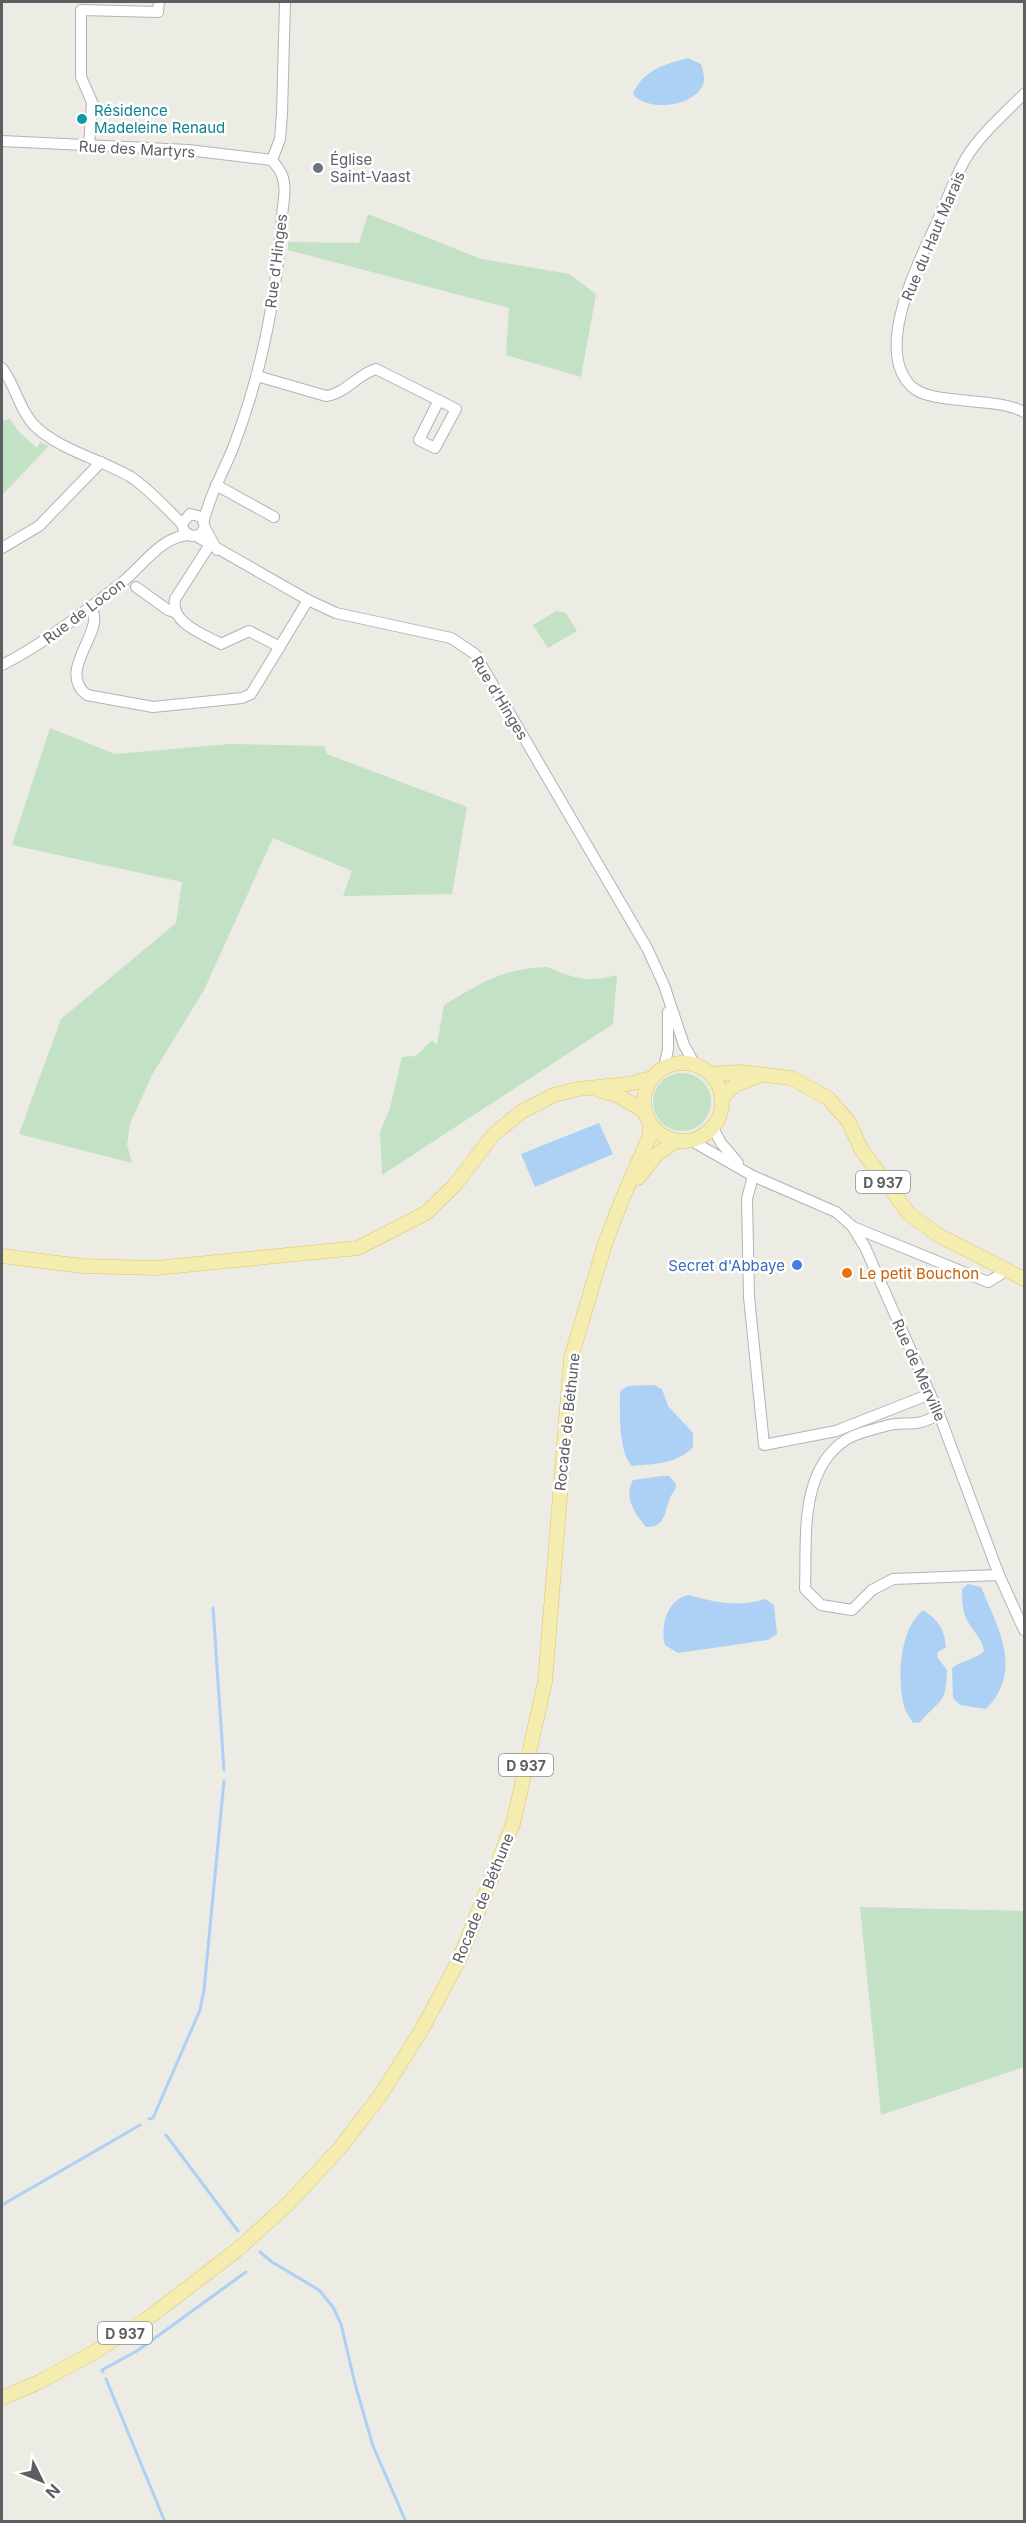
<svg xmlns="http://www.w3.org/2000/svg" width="1026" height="2523" font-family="Inter,sans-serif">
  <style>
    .green { fill: #c3e1c5 }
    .water { fill: #acd1f4 }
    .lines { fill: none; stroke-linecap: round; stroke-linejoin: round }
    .stream { stroke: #acd1f4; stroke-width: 3 }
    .minor-casing { stroke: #b1b3b7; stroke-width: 12 }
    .major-casing { stroke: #e0c469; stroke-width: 15 }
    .minor { stroke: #fff; stroke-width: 10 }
    .major { stroke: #f5edb0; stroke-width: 14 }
    .culture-dot { fill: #0f9aa8; stroke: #fff; stroke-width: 2 }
    .worship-dot { fill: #6b7280; stroke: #fff; stroke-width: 2 }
    .shop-dot { fill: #3f7fe0; stroke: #fff; stroke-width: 2 }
    .food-dot { fill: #e8710a; stroke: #fff; stroke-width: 2 }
    .labels { text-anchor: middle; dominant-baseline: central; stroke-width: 5; stroke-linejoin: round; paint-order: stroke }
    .shield { fill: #fff; stroke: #8d8e91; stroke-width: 1.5 }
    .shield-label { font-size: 14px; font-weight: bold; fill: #5c5e62 }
    .culture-label { font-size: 15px; fill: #0d838f; stroke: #fff; text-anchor: start }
    .street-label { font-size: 15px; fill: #5c5e62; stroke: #fff }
    .worship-label { font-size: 15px; fill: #5b616d; stroke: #fff; text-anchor: start }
    .shop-label { font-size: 15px; fill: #366cbe; stroke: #fff; text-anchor: end }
    .food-label { font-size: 15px; fill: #c56008; stroke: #fff; text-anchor: start }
  </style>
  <rect width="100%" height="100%" fill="#ecebe4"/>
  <g class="green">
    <path d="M368,214l113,45 88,15 27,20 -15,83 -75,-22 3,-47 -221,-58v-8l71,1z"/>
    <path d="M10,419l9,13 18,16 3,-6 9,4 -47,49v-74z"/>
    <path d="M556,611l10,2 11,18 -29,17 -15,-23z"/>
    <path d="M50,728l65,26 115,-10 94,2 3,8 140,53 -15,87 -109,2 9,-25 -79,-33 -69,152 -52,85 -22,49 -3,21 5,18 -113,-29 42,-115 115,-96 6,-41 -170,-37z"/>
    <path d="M547,967c30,12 39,16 70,8l-4,49 -231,151 -2,-43 10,-24 12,-51 14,-1 16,-16 5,5 7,-40c38,-22 57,-36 103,-38z"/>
    <circle cx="682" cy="1102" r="29"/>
    <path d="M860,1907l164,4v156l-143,48z"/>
  </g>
  <g class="water">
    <path d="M688,58l13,6c2,7 5,16 1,23 -12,20 -54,25 -69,7 10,-24 32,-30 55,-36z"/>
    <path d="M599,1123l14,31 -78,33 -14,-33z"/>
    <path d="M654,1385l8,4 6,17 25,27v14c-15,17 -40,17 -61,19 -14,-15 -12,-55 -12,-75l8,-5z"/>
    <path d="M661,1476h8l7,8 -1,6c-12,13 -5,38 -29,37 -11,-13 -23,-30 -13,-47z"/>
    <path d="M968,1584l13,3c17,41 43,84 5,122l-26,-4 -7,-7 -1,-30c10,-8 23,-8 32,-17 -2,-13 -10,-18 -16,-29 -6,-11 -6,-22 -6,-33z"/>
    <path d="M688,1595c27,7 51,13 77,4l9,6 3,29 -9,6 -90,13 -13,-8c-5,-19 2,-45 23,-50z"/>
    <path d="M923,1610c16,11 21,18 23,37l-8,5 -1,5 10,13c-1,35 -6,28 -27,52l-7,1c-3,-6 -8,-11 -9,-17 -7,-28 -5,-76 19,-96z"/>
  </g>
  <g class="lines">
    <g class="stream">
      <path d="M213,1608l11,162"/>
      <path d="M149,2119l4,-1 47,-108 4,-20 20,-209"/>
      <path d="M166,2135l72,96"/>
      <path d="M2,2205l138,-80"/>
      <path d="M260,2252l12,10 47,28 14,17 8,17 14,60 18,62 33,76"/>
      <path d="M103,2372l-1,-2 35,-19 109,-79"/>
      <path d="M106,2379l59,143"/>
    </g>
    <g class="minor-casing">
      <g id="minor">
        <path d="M1024,94c-19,19 -43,40 -58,64 -11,19 -19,42 -28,62 -18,40 -65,128 -27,166 19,20 84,10 113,26"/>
        <path d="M2,141l186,9 84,10"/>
        <path d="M89,147l3,-45 -11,-25v-67l77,2 1,-10"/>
        <path d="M272,160l8,-21 2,-26 3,-111"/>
        <path d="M2,368c14,18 17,43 35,60 26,23 63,31 94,49 18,12 36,32 51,47"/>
        <path d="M257,376l69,20c19,-2 32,-22 50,-27l80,40 -21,39 -16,-8 20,-40"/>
        <path d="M216,485l58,32"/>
        <path d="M204,520c6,-26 19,-47 29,-72 28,-73 44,-154 49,-232 1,-13 5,-28 0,-41 -2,-5 -7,-11 -10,-15"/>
        <path d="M205,528l-5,7 -9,1 -7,-5 -2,-7 8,-10 12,3 3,11 12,22"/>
        <path d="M196,536l112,64 28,13 115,25 24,16 172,294 17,37 20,60 11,20"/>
        <path d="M209,546l-34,53c-5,24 28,35 46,45l28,-13 31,16"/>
        <path d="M2,548l37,-22 62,-64"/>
        <path d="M136,587l32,23 6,2"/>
        <path d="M90,607c2,3 4,6 4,9 4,21 -36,57 -7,79l66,12 89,-9 9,-4 57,-94"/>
        <path d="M2,665c42,-21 79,-51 117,-80 21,-16 41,-48 69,-50"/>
        <path d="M664,1068l4,-19v-37"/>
        <path d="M713,1128l8,15 17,20"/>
        <path d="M692,1141l61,35 83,36 16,14 13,21 74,167 60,161 25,55"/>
        <path d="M753,1176l-6,23 2,98 15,148 72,-14 94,-37"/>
        <path d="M853,1227l135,55 18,-11"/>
        <path d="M939,1414c-26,16 -34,5 -57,13 -11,3 -25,6 -35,12 -49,31 -40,101 -42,150l16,16 31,5 20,-20 21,-11 106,-4"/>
      </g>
    </g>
    <g class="major-casing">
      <g id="major">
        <circle cx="683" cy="1102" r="39"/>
        <path d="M711,1074l28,-2 52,6 37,20 21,24 12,27 48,65 29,21 86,44"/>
        <path d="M600,1091l17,4 27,16"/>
        <path d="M722,1098l13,-13 23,-9"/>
        <path d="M638,1178l19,-24 19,-13"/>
        <path d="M2,1256l80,10 74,2 202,-20 68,-35 29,-28 38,-50 28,-23 33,-17 24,-6 50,-5 24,-6"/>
        <path d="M2,2398l37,-16 54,-29 54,-34 90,-69 51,-46 51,-55 41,-53 42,-67 37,-69 54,-136 32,-142 26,-324 34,-114 16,-42 29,-67v-11"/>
      </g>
    </g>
    <use href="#minor" class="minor"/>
    <use href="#major" class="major"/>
  </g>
  <circle class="culture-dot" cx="82" cy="119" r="6"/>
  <circle class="worship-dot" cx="318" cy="168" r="6"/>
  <circle class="shop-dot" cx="797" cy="1265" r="6"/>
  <circle class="food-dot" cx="847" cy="1273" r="6"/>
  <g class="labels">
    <g class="shield">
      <rect x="856" y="1171" width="54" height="22" rx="4.5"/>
      <rect x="499" y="1754" width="54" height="22" rx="4.5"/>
      <rect x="98" y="2322" width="54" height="22" rx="4.5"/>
    </g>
    <g class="shield-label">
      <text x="883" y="1182">D 937</text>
      <text x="526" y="1765">D 937</text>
      <text x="125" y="2333">D 937</text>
    </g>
    <g class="culture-label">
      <text x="94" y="110">Résidence<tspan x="94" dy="17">Madeleine Renaud</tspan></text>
    </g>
    <g class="street-label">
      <text transform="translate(137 149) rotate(3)">Rue des Martyrs</text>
      <text transform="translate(933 236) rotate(-67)">Rue du Haut Marais</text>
      <text transform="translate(276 261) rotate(-83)">Rue d'Hinges</text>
      <text transform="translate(84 611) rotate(-37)">Rue de Locon</text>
      <text transform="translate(500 698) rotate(59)">Rue d'Hinges</text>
      <text transform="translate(919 1370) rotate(66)">Rue de Merville</text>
      <text transform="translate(567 1422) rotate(-84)">Rocade de Béthune</text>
      <text transform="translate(483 1898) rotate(-68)">Rocade de Béthune</text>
    </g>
    <g class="worship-label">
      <text x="330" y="159">Église<tspan x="330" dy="17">Saint-Vaast</tspan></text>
    </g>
    <g class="shop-label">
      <text x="785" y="1265">Secret d'Abbaye</text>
    </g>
    <g class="food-label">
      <text x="859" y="1273">Le petit Bouchon</text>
    </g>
  </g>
  <rect width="1026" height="2523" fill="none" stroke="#5c5e62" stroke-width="6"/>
  <g transform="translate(42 2481) rotate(133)" stroke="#ffffff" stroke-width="4.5" paint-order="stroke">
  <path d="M0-4.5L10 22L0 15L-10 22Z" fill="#5c5e62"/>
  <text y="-9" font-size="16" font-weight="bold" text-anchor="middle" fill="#5c5e62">N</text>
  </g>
</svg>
